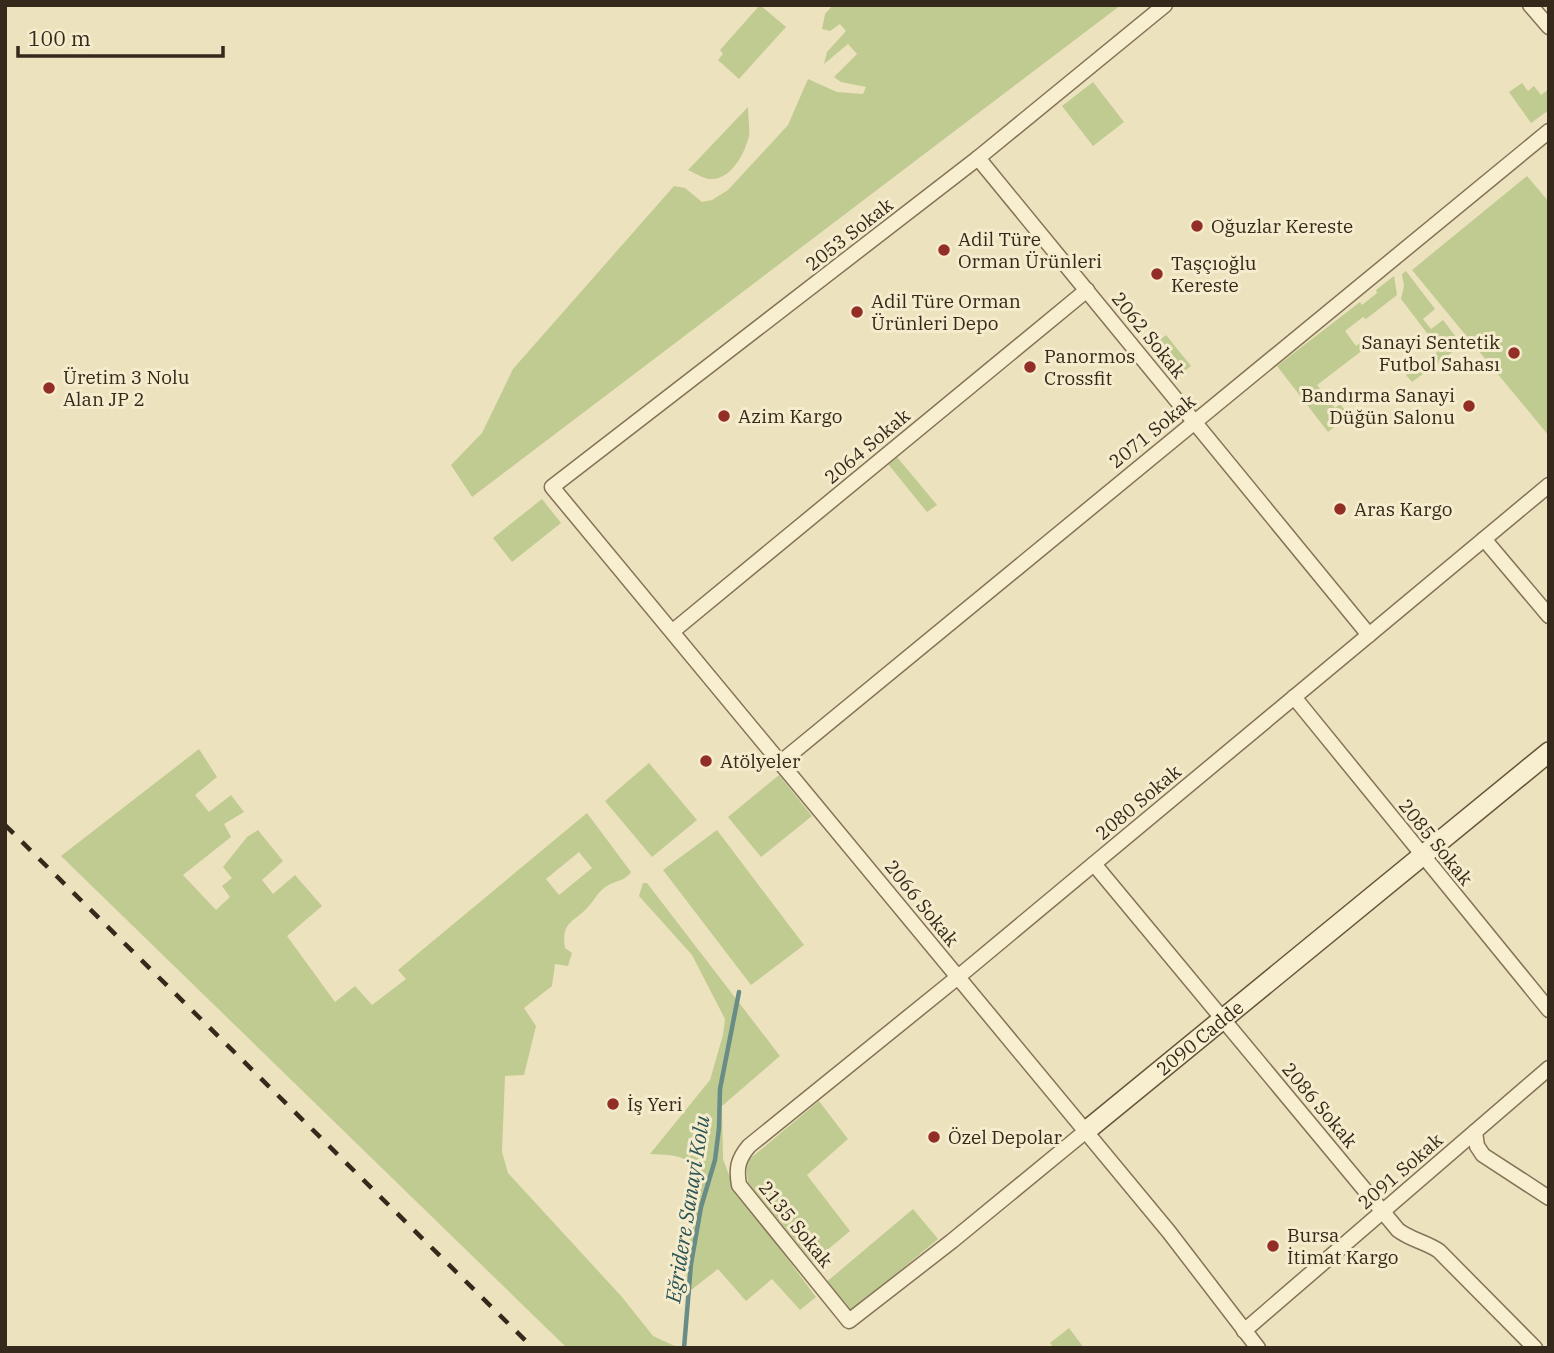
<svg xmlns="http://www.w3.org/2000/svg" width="1554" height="1353" font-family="'IBM Plex Serif',serif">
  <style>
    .green { fill: #c0cb92; fill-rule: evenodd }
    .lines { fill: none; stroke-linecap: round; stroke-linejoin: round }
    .stream { stroke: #698c86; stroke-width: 4.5 }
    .street-casing { stroke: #857357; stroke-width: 17 }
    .secondary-casing { stroke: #66543a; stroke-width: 22 }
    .street { stroke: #f8efd0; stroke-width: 14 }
    .secondary { stroke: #f8efd0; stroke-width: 19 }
    .rail { stroke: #34291b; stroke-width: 4.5; stroke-dasharray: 12 12; stroke-linecap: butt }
    .poi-dot { fill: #932e27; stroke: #f5eccd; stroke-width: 2.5 }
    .labels { text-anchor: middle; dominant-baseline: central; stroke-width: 6; stroke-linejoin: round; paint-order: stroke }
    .poi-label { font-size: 19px; fill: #34291b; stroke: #f5eccd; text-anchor: start }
    .street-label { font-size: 19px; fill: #34291b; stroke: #f5eccd }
    .water-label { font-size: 21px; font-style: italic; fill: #2b5454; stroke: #f5eccd }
  </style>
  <rect width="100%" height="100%" fill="#ede2be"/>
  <g class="green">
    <path d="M760,5l26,22 -47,52 -21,-19 5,-6 -3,-4z"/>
    <path d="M833,5h288l-649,492 -21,-32 31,-32 31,-64 161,-183 11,2 17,14 10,-2 16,-10 60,-65 20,-46 29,13 26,2 3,-7 -25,-5 -7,-5 23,-23 -9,-10 -24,20 3,-12 19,-21 -6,-7 -10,7 -8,-2 3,-15z"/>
    <path d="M1093,82l31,40 -31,24 -31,-40z"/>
    <path d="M1522,83l6,8 6,-5 7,9 8,-6v21l-18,13 -22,-31z"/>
    <path d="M748,107c0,9 2,20 1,29 -4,17 -18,45 -40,43 -7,-1 -14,-6 -21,-9z"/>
    <path d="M1527,176l22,26v234l-137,-166z"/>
    <path d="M1406,271l29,38 -12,10 8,10 12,-9 19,25 -50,37 -6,-7 34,-25 -39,-51 3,-13 -2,-12z"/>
    <path d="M1394,276l3,19 -31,24 -3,-2 -18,14 11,15 16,-12 4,6 -59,45 18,23 5,-4 9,11 -21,17 -51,-66 83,-64 2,3 15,-12 -1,-3z"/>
    <path d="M1166,335l25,31 -15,12 -25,-31z"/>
    <path d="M897,457l40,48 -10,7 -39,-48z"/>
    <path d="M542,499l19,24 -49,39 -19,-24z"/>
    <path d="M199,749l18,28 -22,18 14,17 22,-17 13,17 -20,12 7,13 -48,38 33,35 14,-13 -8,-11 10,-8 -9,-11 24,-30 11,-7 25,31 -21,19 11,14 22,-19 27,31 -35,30 48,66 20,-16 17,19 34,-26 -8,-9 189,-157 44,59c-7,10 -15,8 -24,14 -8,4 -13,15 -19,21 -15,16 -27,15 -23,41l7,5 -4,13 -13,-2 -3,22 -28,22 12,18 -12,49 -19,1 -3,76 6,21 114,124 31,39 26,12h-112l-506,-492zM579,852l13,16 -33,27 -13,-16z"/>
    <path d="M649,763l48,57 -45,37 -47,-56z"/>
    <path d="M779,775l33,41 -51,41 -33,-40z"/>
    <path d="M717,830l87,115 -53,40 -88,-115z"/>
    <path d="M643,883h4l133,173 -58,50 1,53 10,27 83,111 -16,13 -28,-31 -26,22 -28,-32 -32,25c1,-13 0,-26 1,-39 3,-25 24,-74 0,-94 -9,-7 -25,-6 -37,-7l60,-74 13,-45 2,-16 -33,-64 -53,-59z"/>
    <path d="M819,1101l29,38 -41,36 43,56 -37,31 -65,-78 -2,-22z"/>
    <path d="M913,1209l25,30 -89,74 -25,-29z"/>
    <path d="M1069,1328l15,20h-30l-4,-5z"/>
  </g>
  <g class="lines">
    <path class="stream" d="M684,1348l7,-84 10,-57 14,-47 4,-32 1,-39 19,-97"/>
    <g class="street-casing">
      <g id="street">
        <path d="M1165,5l-187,153 -426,329 617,745 89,116"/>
        <path d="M1530,5l19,22"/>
        <path d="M978,158l391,477"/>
        <path d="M1484,539l65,77"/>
        <path d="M673,631l414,-341"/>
        <path d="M1294,697l255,313"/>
        <path d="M781,762l768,-631"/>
        <path d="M1094,864l304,366c13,10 28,12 41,21l96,97"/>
        <path d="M1086,1131l-134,110 -103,80 -110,-136c-3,-17 -1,-26 10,-39l209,-169 591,-492"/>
        <path d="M1475,1132l2,14 6,9 66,43"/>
        <path d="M1244,1331l305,-263"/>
      </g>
    </g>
    <g class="secondary-casing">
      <g id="secondary">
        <path id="s1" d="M1086,1131l463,-379"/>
      </g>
    </g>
    <use href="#street" class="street"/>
    <use href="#secondary" class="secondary"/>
    <path class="rail" d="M5,825l528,523"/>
  </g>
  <g class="poi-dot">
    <circle cx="1197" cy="226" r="7"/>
    <circle cx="944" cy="250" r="7"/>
    <circle cx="1157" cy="274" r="7"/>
    <circle cx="857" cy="312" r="7"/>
    <circle cx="1514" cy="353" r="7"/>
    <circle cx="1030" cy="367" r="7"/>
    <circle cx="49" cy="388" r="7"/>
    <circle cx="1469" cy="406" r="7"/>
    <circle cx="724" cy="416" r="7"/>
    <circle cx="1340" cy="509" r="7"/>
    <circle cx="706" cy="761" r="7"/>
    <circle cx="613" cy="1104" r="7"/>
    <circle cx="934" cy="1137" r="7"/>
    <circle cx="1273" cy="1246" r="7"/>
  </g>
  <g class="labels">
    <g class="poi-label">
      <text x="1211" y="226">Oğuzlar Kereste</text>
      <text x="958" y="239">Adil Türe<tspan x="958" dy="22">Orman Ürünleri</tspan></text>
      <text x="1171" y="263">Taşçıoğlu<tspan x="1171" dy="22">Kereste</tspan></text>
      <text x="871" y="301">Adil Türe Orman<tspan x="871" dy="22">Ürünleri Depo</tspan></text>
      <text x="1500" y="342" text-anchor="end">Sanayi Sentetik<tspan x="1500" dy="22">Futbol Sahası</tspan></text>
      <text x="1044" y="356">Panormos<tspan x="1044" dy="22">Crossfit</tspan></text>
      <text x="63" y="377">Üretim 3 Nolu<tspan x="63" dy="22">Alan JP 2</tspan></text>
      <text x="1455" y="395" text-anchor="end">Bandırma Sanayi<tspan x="1455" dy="22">Düğün Salonu</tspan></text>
      <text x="738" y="416">Azim Kargo</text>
      <text x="1354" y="509">Aras Kargo</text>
      <text x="720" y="761">Atölyeler</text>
      <text x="627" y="1104">İş Yeri</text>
      <text x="948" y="1137">Özel Depolar</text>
      <text x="1287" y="1235">Bursa<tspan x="1287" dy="22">İtimat Kargo</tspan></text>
    </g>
    <g class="street-label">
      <text transform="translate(849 234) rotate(-38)">2053 Sokak</text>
      <text transform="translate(1149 335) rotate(51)">2062 Sokak</text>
      <text transform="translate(1152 431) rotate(-39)">2071 Sokak</text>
      <text transform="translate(867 446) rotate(-40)">2064 Sokak</text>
      <text transform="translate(1138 802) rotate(-40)">2080 Sokak</text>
      <text transform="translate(1436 842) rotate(51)">2085 Sokak</text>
      <text transform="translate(922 903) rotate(51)">2066 Sokak</text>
      <text stroke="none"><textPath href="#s1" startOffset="147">2090 Cadde</textPath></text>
      <text transform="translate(1320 1105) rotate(50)">2086 Sokak</text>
      <text transform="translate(1400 1171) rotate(-41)">2091 Sokak</text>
      <text transform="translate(796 1224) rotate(51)">2135 Sokak</text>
    </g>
    <g class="water-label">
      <text transform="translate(687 1209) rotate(-81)">Eğridere Sanayi Kolu</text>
    </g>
  </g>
  <rect width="1554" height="1353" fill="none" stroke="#34291b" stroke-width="14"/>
  <path d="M18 46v10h205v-10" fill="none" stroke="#34291b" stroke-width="3.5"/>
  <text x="28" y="46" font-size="21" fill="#34291b" stroke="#f5eccd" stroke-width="5" paint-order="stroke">100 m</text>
</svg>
